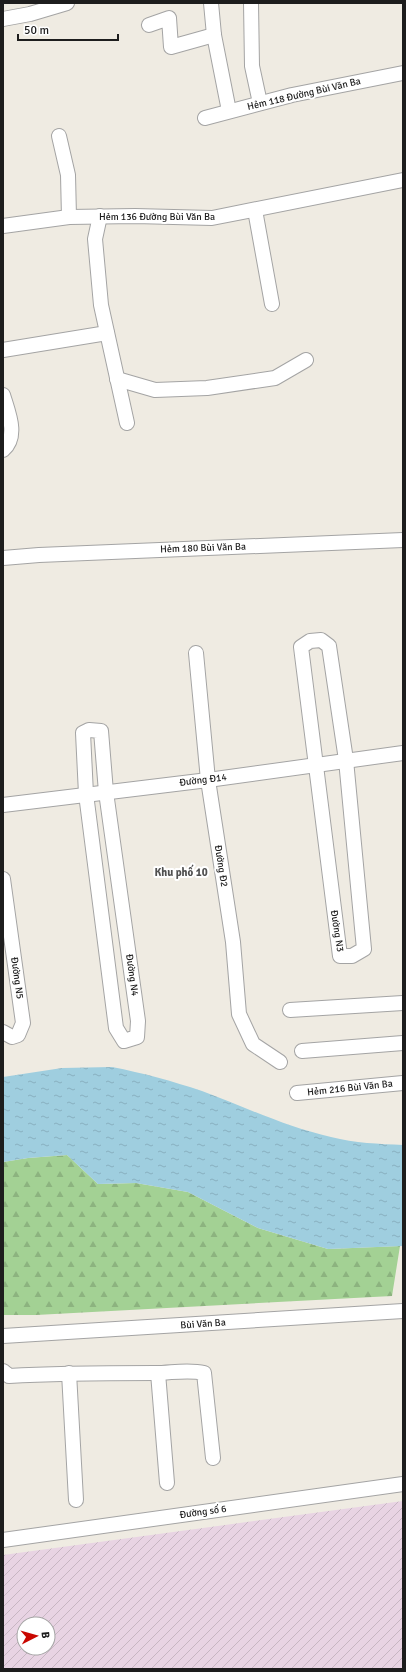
<svg xmlns="http://www.w3.org/2000/svg" width="406" height="1672" font-family="Signika,sans-serif">
  <style>
    .industrial { fill: url(#industrial-furrows); fill-rule: evenodd }
    .forest { fill: url(#forest-firs) }
    .water { fill: url(#water-ripples) }
    .lines { fill: none; stroke-linecap: round; stroke-linejoin: round }
    .minor-casing { stroke: #a4a4a4; stroke-width: 16 }
    .minor { stroke: #fff; stroke-width: 14 }
    .labels { text-anchor: middle; dominant-baseline: central; stroke-width: 4; stroke-linejoin: round; paint-order: stroke }
    .street-label { font-size: 10px; fill: #1d1d1d; stroke: #fff }
    .neighbourhood-label { font-size: 11px; font-weight: bold; fill: #505050; stroke: #fff }
  </style>
  <defs>
    <pattern id="industrial-furrows" width="10" height="10" patternUnits="userSpaceOnUse"><rect width="10" height="10" fill="#e8d3e3"/><path d="M-1 1l2-2M0 10L10 0M9 11l2-2" fill="none" stroke="#c7b5c2"/></pattern>
    <pattern id="forest-firs" width="22" height="20" patternUnits="userSpaceOnUse"><rect width="22" height="20" fill="#a3d194"/><path d="M5 1l3.5 6h-7zM16 11l3.5 6h-7z" fill="#8cb37f"/></pattern>
    <pattern id="water-ripples" width="26" height="14" patternUnits="userSpaceOnUse"><rect width="26" height="14" fill="#9fcedf"/><path d="M2 4q2-2 4 0t4 0M15 11q2-2 4 0t4 0" fill="none" stroke="#88b0bf"/></pattern>
  </defs>
  <rect width="100%" height="100%" fill="#efebe2"/>
  <path class="industrial" d="M403,1501v168h-400v-114zM24,1624h24v24h-24z"/>
  <path class="forest" d="M67,1155l31,29 38,-1 52,9 70,36 70,21 72,-3 -8,50 -356,19h-33v-153l25,-4z"/>
  <path class="water" d="M112,1067c31,6 60,14 90,24 43,16 84,36 129,46 24,6 48,7 72,8v101l-75,3 -70,-21 -70,-36 -52,-9 -38,1 -31,-29 -39,3 -25,4v-85l59,-9z"/>
  <g class="lines">
    <g class="minor-casing">
      <g id="minor">
        <path d="M211,3l3,32 15,76"/>
        <path d="M251,3l1,63 8,37"/>
        <path d="M3,19l27,-5 37,-11"/>
        <path d="M149,25l20,-7 2,29 43,-12"/>
        <path d="M205,118l87,-23 111,-22"/>
        <path d="M59,136l9,39 1,42"/>
        <path d="M255,210l17,94"/>
        <path d="M100,216l-5,23 6,66 26,118"/>
        <path d="M3,226l66,-9 66,-1 77,2 191,-38"/>
        <path d="M3,350l104,-17"/>
        <path d="M117,379l38,11 52,-2 68,-10 31,-18"/>
        <path d="M3,395c5,17 16,41 0,55"/>
        <path d="M3,558l36,-3 364,-15"/>
        <path d="M321,640l8,6 17,114 18,189 -12,7h-12l-39,-309 9,-6z"/>
        <path d="M196,653l12,127 25,162 6,72 14,30 27,18"/>
        <path d="M89,730l12,1 5,61 32,229 -1,16 -13,4 -8,-13 -30,-234 -3,-61z"/>
        <path d="M3,805l205,-25 195,-27"/>
        <path d="M3,879l20,144 -5,12 -6,2 -9,-5"/>
        <path d="M290,1010l113,-7"/>
        <path d="M302,1051l101,-8"/>
        <path d="M297,1093l106,-10"/>
        <path d="M3,1336l400,-25"/>
        <path d="M3,1371l6,5c49,-3 97,-3 146,-3 16,0 33,-4 49,0l9,85"/>
        <path d="M69,1373l7,127"/>
        <path d="M158,1373l9,110"/>
        <path d="M3,1540l400,-56"/>
      </g>
    </g>
    <use href="#minor" class="minor"/>
  </g>
  <g class="labels">
    <g class="street-label">
      <text transform="translate(304 94) rotate(-13)">Hẻm 118 Đường Bùi Văn Ba</text>
      <text x="157" y="217">Hẻm 136 Đường Bùi Văn Ba</text>
      <text transform="translate(203 548) rotate(-2)">Hẻm 180 Bùi Văn Ba</text>
      <text transform="translate(203 780) rotate(-7)">Đường Đ14</text>
      <text transform="translate(221 866) rotate(81)">Đường Đ2</text>
      <text transform="translate(337 931) rotate(81)">Đường N3</text>
      <text transform="translate(132 975) rotate(82)">Đường N4</text>
      <text transform="translate(17 978) rotate(82)">Đường N5</text>
      <text transform="translate(350 1088) rotate(-6)">Hẻm 216 Bùi Văn Ba</text>
      <text transform="translate(203 1324) rotate(-4)">Bùi Văn Ba</text>
      <text transform="translate(203 1512) rotate(-8)">Đường số 6</text>
    </g>
    <g class="neighbourhood-label">
      <text x="181" y="872">Khu phố 10</text>
    </g>
  </g>
  <rect width="406" height="1672" fill="none" stroke="#1d1d1d" stroke-width="8"/>
  <g transform="translate(36 1636) rotate(84)"><circle r="19" fill="#ffffff" stroke="#a5a5a5"/>
  <path d="M0-3L7 15L0 10L-7 15Z" fill="#c90700"/>
  <text y="-6" font-size="11" font-weight="bold" text-anchor="middle" fill="#1d1d1d">B</text>
  </g>
  <path d="M18 34v6h100v-6" fill="none" stroke="#1d1d1d" stroke-width="2"/>
  <text x="24" y="34" font-size="12" fill="#1d1d1d" stroke="#ffffff" stroke-width="3" paint-order="stroke">50 m</text>
</svg>
